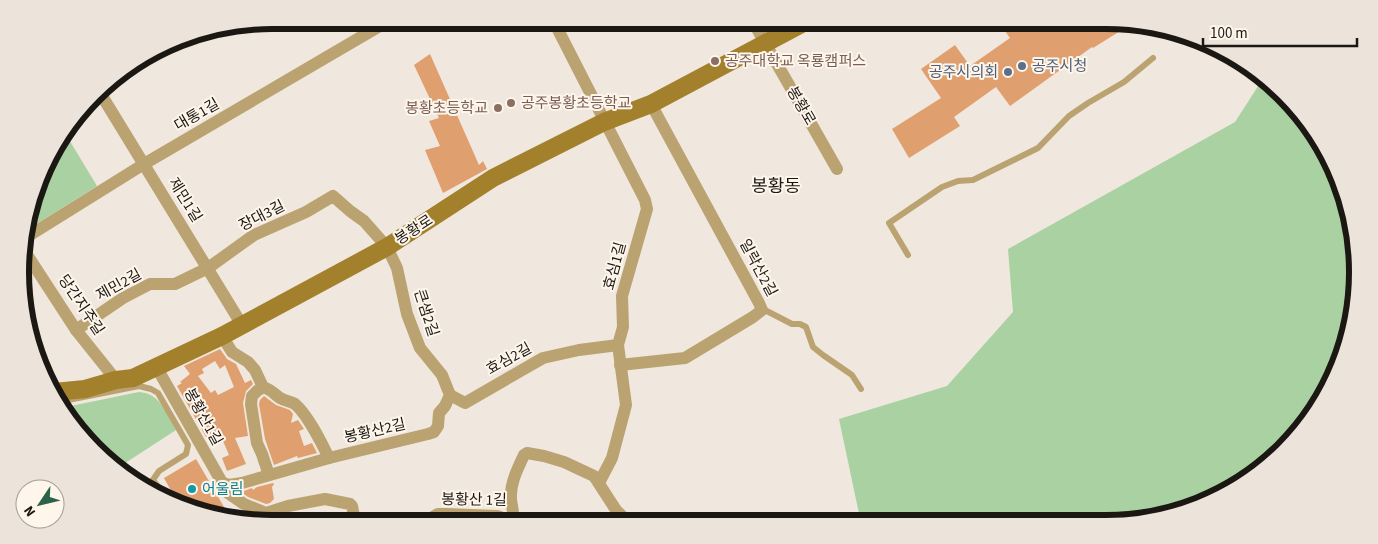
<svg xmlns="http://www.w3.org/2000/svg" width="1378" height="544" font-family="'Source Sans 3','Noto Sans KR',sans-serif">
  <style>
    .green { fill: #a9d1a2 }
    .building { fill: #e09f6e; fill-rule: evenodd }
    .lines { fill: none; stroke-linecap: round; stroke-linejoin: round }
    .service { stroke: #bba371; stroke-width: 6 }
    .minor { stroke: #bba371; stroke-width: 12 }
    .secondary { stroke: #a3802b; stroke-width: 18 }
    .education-dot { fill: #8d6e63; stroke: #fef5eb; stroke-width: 2 }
    .service-dot { fill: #5c6f8a; stroke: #fef5eb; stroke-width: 2 }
    .culture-dot { fill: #0f9aa8; stroke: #fef5eb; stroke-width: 2 }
    .labels { text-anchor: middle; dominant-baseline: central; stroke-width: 4; stroke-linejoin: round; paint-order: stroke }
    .education-label { font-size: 15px; fill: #785e54; stroke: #fef5eb; text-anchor: start }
    .service-label { font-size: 15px; fill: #4e5e75; stroke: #fef5eb; text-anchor: start }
    .street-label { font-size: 15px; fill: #1b1814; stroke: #fef5eb }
    .culture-label { font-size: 15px; fill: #0d838f; stroke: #fef5eb; text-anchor: start }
    .quarter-label { font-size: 18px; fill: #1b1814; stroke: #fef5eb }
    .rim { fill: none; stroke: #1b1814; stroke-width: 6 }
  </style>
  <rect width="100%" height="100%" fill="#f0e7de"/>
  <g class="green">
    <path d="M1264,77l60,69 32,93 -7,98 -33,75 -44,50 -55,36 -78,24 -278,1 -22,-104 108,-33 66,-74 -5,-63 227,-127z"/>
    <path d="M65,133l32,53 -72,45 29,-85z"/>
    <path d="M139,392c21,1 28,22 37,38l-60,39 -54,-57 -1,-4z"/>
  </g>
  <g class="building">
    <path d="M997,20h26l4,5 7,-5h72l15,2 4,6 -32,20 -1,-1 -82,59 -14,-19 -42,30 6,9 -51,32 -17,-29 49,-31 -20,-29 34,-24 15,21 40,-28z"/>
    <path d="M430,54l49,111 4,-4 4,8 -44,24 -18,-43 15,-4 -11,-25 10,-3 -25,-53z"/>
    <path d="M220,349l7,10 9,5 9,19 6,-3 2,4 -7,7 -3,12 5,33 -13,2 11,26 -19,7 -5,-13 7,-3 -6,-14 -5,1 -2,-7 -10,2 -29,-51 5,-3 -2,-1 10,-8 -6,-8zM215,361l5,8 5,-4 9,22 -16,8 -3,-5 -4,3 -13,-17 6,-3 -2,-4z"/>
    <path d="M264,396l12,9 14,5 3,4 -2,9 7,-3 6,9 -5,2 5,15 8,-3 5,10 -19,5 -1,-2 -23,9 -9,-26 -6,-35 1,-4z"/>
    <path d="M196,459l28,48 -15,9 -32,-15 -13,-23z"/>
    <path d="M273,483l1,1 -2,3 2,12 -4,4 -4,1 -18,-7 -4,-3v-3l8,-3 1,2 4,-3z"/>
  </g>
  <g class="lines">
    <g class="service">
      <path d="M908,255l-19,-32 53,-36 16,-6 15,-1 65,-32 31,-32 19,-13 36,-21 29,-24"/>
      <path d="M761,308l31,16h8l6,3 7,20 10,8 29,20 9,14"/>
      <path d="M58,402l81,-16 12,3 7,4 30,52 -2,9 -27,17 -11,16"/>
      <path d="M153,480l11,14"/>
    </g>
    <g class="minor">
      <path d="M553,20l92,180 2,9 -25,87 1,31 -5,18 8,60 -14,53 -13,25"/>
      <path d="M752,20l85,149"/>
      <path d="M99,91l143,234"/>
      <path d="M22,240l122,-76 246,-144"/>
      <path d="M22,247l54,83 40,50"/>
      <path d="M76,330l47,-32 27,-14h25l33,-16 46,-33 52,-23 27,-16 17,15 14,10 23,26 10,21 10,46 13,34 22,27 8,20 -5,11 -6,7 -1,13 -4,6 -6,2 -99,24 -87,25 -13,2 -9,-3"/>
      <path d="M222,336l10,16 16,10 7,8 8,17c8,2 11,7 17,11 5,3 10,3 15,6 13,11 26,38 34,54"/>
      <path d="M620,365l65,-7 68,-41 9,-7 -3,-7 -108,-199"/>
      <path d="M157,368l71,125 16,11 22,9 22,-7 37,-7 25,5 2,2 2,10 4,2 70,2 10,-6h8l51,2 11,4 5,-2c1,-7 -2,-13 -2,-20 -1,-15 7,-30 13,-43l3,-2 17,3 20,6 30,14 22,34 7,7 16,6"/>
      <path d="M263,387l-6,4 -5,5 -1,8 6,39 5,11 7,21"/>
      <path d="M450,395l15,8 78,-45 36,-8 39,-5"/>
    </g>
    <path class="secondary" d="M54,392l31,-3 31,-9 17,-2 89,-42 165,-89 106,-69 111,-56 47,-18 158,-84"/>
  </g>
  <g class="education-dot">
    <circle cx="715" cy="61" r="5"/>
    <circle cx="511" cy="103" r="5"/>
    <circle cx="498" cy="108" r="5"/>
  </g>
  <g class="service-dot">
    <circle cx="1022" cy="66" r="5"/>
    <circle cx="1008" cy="72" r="5"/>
  </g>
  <circle class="culture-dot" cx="192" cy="489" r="5"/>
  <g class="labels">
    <g class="education-label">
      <text x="725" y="61">공주대학교 옥룡캠퍼스</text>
      <text x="521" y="103">공주봉황초등학교</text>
      <text x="488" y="108" text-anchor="end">봉황초등학교</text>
    </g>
    <g class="service-label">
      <text x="1032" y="66">공주시청</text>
      <text x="998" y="72" text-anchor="end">공주시의회</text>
    </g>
    <g class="street-label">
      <text transform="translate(801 106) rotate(60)">봉황로</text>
      <text transform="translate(197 115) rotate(-30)">대통1길</text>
      <text transform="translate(185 200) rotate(58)">제민1길</text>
      <text transform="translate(262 216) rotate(-27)">장대3길</text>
      <text transform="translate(414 230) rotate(-33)">봉황로</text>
      <text transform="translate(615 266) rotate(-75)">효심1길</text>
      <text transform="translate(758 268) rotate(62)">일락산2길</text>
      <text transform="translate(119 285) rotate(-29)">제민2길</text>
      <text transform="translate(81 305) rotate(56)">당간지주길</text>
      <text transform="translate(426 313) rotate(72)">큰샘2길</text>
      <text transform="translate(509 359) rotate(-29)">효심2길</text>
      <text transform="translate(203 417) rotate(61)">봉황산1길</text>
      <text transform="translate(375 431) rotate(-13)">봉황산2길</text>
      <text transform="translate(474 500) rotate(1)">봉황산 1길</text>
    </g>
    <g class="culture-label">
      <text x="202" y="489">어울림</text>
    </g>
    <g class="quarter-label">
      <text x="776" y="186">봉황동</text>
    </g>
  </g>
  <path d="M0 0H1378V544H0ZM272 29H1106A243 243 0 0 1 1349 272V272A243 243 0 0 1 1106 515H272A243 243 0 0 1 29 272V272A243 243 0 0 1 272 29Z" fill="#ece3da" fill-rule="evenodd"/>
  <path class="rim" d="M272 29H1106A243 243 0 0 1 1349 272V272A243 243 0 0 1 1106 515H272A243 243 0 0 1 29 272V272A243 243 0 0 1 272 29Z"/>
  <g transform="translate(40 504) rotate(235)"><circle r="24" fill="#fef5eb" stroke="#a39d95"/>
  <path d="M0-4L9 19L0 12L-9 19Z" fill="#2a624a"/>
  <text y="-8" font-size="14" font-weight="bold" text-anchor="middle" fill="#1b1814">N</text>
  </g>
  <path d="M1203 38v8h154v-8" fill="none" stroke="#1b1814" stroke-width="2.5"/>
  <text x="1210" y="38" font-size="15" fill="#1b1814" stroke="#fef5eb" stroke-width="4" paint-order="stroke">100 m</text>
</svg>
